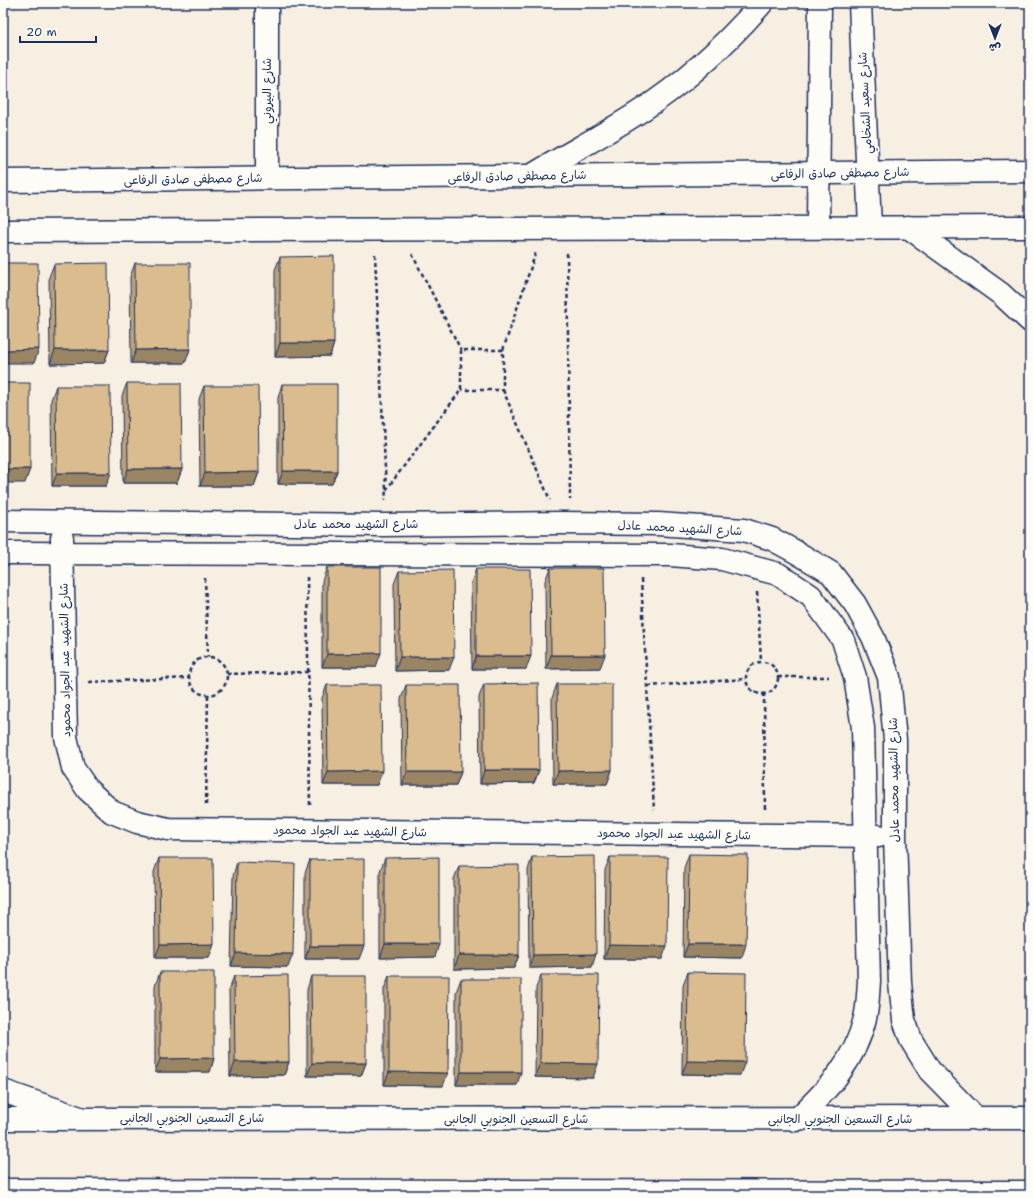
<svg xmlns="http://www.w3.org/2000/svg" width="1033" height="1198" font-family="'Shantell Sans','Playpen Sans Arabic',sans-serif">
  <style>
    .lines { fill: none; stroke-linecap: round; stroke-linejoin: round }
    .minor-casing { stroke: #1b2f5e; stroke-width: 25 }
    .tertiary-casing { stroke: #1b2f5e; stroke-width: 25 }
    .trunk-casing { stroke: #1b2f5e; stroke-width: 25 }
    .path { stroke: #1b2f5e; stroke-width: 2.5; stroke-dasharray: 4 3; stroke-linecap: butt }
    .minor { stroke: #fdfcf7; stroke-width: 22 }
    .tertiary { stroke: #fdfcf7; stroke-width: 22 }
    .trunk { stroke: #fdfcf7; stroke-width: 22 }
    .wall { fill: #bca27a; stroke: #1b2f5e }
    .shaded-wall { fill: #998463; stroke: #1b2f5e }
    .building { fill: #dbbc8e; stroke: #1b2f5e }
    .labels { text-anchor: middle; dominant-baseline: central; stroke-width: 4; stroke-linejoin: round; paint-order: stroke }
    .street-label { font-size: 12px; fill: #1b2f5e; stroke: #fdfcf7 }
  </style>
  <rect width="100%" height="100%" fill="#f6efe2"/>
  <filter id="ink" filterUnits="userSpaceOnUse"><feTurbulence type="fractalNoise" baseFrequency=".025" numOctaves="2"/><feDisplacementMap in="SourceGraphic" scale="8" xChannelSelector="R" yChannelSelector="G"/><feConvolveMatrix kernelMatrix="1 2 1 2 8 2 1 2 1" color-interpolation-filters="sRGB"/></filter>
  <g filter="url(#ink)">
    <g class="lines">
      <g class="minor-casing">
        <g id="minor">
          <path d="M267,3v175"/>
          <path d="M860,3l10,224"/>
          <path d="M531,176c36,-22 73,-41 108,-64 46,-29 87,-68 123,-109"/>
          <path d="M818,227l2,-224"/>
          <path d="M908,227l93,67 29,27"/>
          <path d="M3,521l380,4 177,-2 98,1 86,6 28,9 24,13 35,21 24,31 18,33 16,40 6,63v97l5,146 4,37 7,20 19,31 47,48"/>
          <path d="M62,538l4,199 7,31 15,22 24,22 25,10 31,7 711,7"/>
          <path d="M3,553l667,2 52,4 56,15 33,22 32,44 12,37 8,51 6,253c-1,12 -1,26 -4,37 -10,44 -38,72 -69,102"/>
          <path d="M3,1091l77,27"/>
        </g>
      </g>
      <g class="tertiary-casing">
        <g id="tertiary">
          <path d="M3,181l1027,-10"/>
          <path d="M3,231l1027,-4"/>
          <path d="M3,1119l1027,-1"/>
        </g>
      </g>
      <g class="trunk-casing">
        <path id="trunk" d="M3,1190l1027,2"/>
      </g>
      <g class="path">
        <path d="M567,253l3,247"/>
        <path d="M375,254l11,236 -1,10"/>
        <path d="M412,254l49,96"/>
        <path d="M503,350l33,-98"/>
        <path d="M503,390l47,110"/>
        <path d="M386,490l75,-100v-40h42v40h-42"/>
        <path d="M307,577l3,231"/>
        <path d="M205,578l3,79"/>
        <path d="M641,579l13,231"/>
        <path d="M757,592l4,69"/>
        <circle cx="208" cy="676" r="19"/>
        <circle cx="762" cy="678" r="16"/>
        <path d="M227,674l82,-2"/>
        <path d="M778,677h51"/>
        <path d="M89,682l100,-4"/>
        <path d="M648,686l98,-7"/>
        <path d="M764,693l1,118"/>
        <path d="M206,805l2,-110"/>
      </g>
      <use href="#minor" class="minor"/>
      <use href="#tertiary" class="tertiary"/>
      <use href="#trunk" class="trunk"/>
    </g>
    <g class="wall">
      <path d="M280,257l54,86 -4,13 -55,1v-87z"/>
      <path d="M135,263l55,86 -5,14h-54l-1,-86z"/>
      <path d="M54,264l55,86 -5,13 -54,1 -1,-87z"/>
      <path d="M127,383l55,86 -5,14h-54l-1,-87z"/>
      <path d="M282,384l55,87 -5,13h-54v-86z"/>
      <path d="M56,386l50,100h-54l-1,-86z"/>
      <path d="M204,386l55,86 -5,14h-54l-1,-87z"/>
      <path d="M327,567l49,100h-54v-86z"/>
      <path d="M550,568l50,100 -54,1 -1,-88z"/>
      <path d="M476,569l50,100h-54l-1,-86z"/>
      <path d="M399,571l50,99 -54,1 -1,-87z"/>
      <path d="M484,684l55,86 -5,13 -54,1 -1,-87z"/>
      <path d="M557,684l55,86 -5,14h-54l-1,-86z"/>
      <path d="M327,685l55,86 -5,14h-54l-1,-87z"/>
      <path d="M406,685l55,87 -5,13h-54l-1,-86z"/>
      <path d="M689,854l53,104 -59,-1 1,-89z"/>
      <path d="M532,857l60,110 -63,1 -1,-98z"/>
      <path d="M610,857l52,102h-58l1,-89z"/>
      <path d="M159,858l55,86 -5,14h-54l-1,-86z"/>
      <path d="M385,858l50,99 -55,1v-87z"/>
      <path d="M310,860l49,99h-54v-86z"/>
      <path d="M237,862l51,105 -57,-1 2,-90z"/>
      <path d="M459,866l60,89 -5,13 -60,1v-90z"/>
      <path d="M160,972l54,86 -4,14h-55v-86z"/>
      <path d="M688,972l52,103 -58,-1 1,-88z"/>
      <path d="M541,975l52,103 -58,-1 1,-89z"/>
      <path d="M234,976l55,86 -5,13 -54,1 -1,-87z"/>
      <path d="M311,976l55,87 -5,13h-54v-86z"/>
      <path d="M389,976l54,110 -59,-1v-96z"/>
      <path d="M461,979l56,106h-61v-93z"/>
    </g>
    <g class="shaded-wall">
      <path d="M280,343h54l-4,13 -55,1z"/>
      <path d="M39,349l-5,14h-31v-13z"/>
      <path d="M190,349l-5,14h-54l5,-13z"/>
      <path d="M55,350h54l-5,13 -54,1z"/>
      <path d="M3,469h27l-5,14h-22z"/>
      <path d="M128,469h54l-5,14h-54z"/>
      <path d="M283,471h54l-5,13h-54z"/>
      <path d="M259,472l-5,14h-54l5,-13z"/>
      <path d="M57,473h54l-5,13h-54z"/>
      <path d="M381,653l-5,14h-54l5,-13z"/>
      <path d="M551,655h54l-5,13 -54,1z"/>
      <path d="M476,656h55l-5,13h-54z"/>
      <path d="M400,657h54l-5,13 -54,1z"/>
      <path d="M484,770h55l-5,13 -54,1z"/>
      <path d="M612,770l-5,14h-54l5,-13z"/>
      <path d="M382,771l-5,14h-54l5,-13z"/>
      <path d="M407,772h54l-5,13h-54z"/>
      <path d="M214,944l-5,14h-54l5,-13z"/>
      <path d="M385,944h54l-4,13 -55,1z"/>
      <path d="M688,944h58l-4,14 -59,-1z"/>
      <path d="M609,945l58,1 -5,13h-58z"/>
      <path d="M310,946h54l-5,13h-54z"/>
      <path d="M236,953l57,1 -5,13 -57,-1z"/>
      <path d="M596,954l-4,13 -63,1 4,-13z"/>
      <path d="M459,955h60l-5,13 -60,1z"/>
      <path d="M214,1058l-4,14h-55l5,-13z"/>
      <path d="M687,1061l58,1 -5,13 -58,-1z"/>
      <path d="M235,1062h54l-5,13 -54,1z"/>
      <path d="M312,1063h54l-5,13h-54z"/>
      <path d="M540,1063l58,1 -5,14 -58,-1z"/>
      <path d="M389,1072l59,1 -5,13 -59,-1z"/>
      <path d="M461,1072h60l-4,13h-61z"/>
    </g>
    <g class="building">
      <path d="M334,256v87h-54v-86z"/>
      <path d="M3,263h35l1,86 -36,1z"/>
      <path d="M108,263l1,87h-54l-1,-86z"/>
      <path d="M135,263h55v86l-54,1z"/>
      <rect x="3" y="383" width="27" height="86"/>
      <path d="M127,383h54l1,86h-54z"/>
      <path d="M282,384h55v87h-54z"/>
      <path d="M56,386h54l1,87h-54z"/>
      <path d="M204,386h54l1,86 -54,1z"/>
      <path d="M327,567h54v86l-54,1z"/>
      <path d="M550,568h54l1,87h-54z"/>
      <path d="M476,569h54l1,87h-55z"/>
      <path d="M453,570l1,87h-54l-1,-86z"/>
      <path d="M538,683l1,87h-55v-86z"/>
      <path d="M557,684h55v86l-54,1z"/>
      <path d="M327,685h54l1,86 -54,1z"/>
      <path d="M406,685h54l1,87h-54z"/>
      <path d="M689,854l59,1 -2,89h-58z"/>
      <path d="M595,856l1,98 -63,1 -1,-98z"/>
      <path d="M439,857v87h-54v-86z"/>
      <path d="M610,857h58l-1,89 -58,-1z"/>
      <path d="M159,858h54l1,86 -54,1z"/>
      <path d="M364,859v87h-54v-86z"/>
      <path d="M237,862l58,2 -2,90 -57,-1z"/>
      <path d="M519,865v90h-60v-89z"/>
      <path d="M160,972h54v86l-54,1z"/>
      <path d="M688,972l58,1 -1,89 -58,-1z"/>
      <path d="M288,975l1,87h-54l-1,-86z"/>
      <path d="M541,975h58l-1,89 -58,-1z"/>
      <path d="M311,976h55v87h-54z"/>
      <path d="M389,976h60l-1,97 -59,-1z"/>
      <rect x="461" y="979" width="60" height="93"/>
    </g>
  </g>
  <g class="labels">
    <g class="street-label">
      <text transform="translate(267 91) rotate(-90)">شارع البيروني</text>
      <text transform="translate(865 103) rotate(-93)">شارع سعيد الشخامي</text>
      <text transform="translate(840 173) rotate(-1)">شارع مصطفى صادق الرفاعى</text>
      <text transform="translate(517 176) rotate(-1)">شارع مصطفى صادق الرفاعى</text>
      <text transform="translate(193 179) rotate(-1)">شارع مصطفى صادق الرفاعى</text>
      <text x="356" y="524">شارع الشهيد محمد عادل</text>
      <text transform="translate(680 528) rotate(3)">شارع الشهيد محمد عادل</text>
      <text transform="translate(65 660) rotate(-91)">شارع الشهيد عبد الجواد محمود</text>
      <text transform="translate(894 780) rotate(-91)">شارع الشهيد محمد عادل</text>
      <text transform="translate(350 831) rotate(1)">شارع الشهيد عبد الجواد محمود</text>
      <text transform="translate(674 834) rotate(1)">شارع الشهيد عبد الجواد محمود</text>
      <text x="192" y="1118">شارع التسعين الجنوبي الجانبى</text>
      <text x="516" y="1119">شارع التسعين الجنوبي الجانبى</text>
      <text x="840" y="1119">شارع التسعين الجنوبي الجانبى</text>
    </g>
  </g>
  <rect width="1033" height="1198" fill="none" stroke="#fdfcf7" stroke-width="16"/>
  <rect x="8" y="8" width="1017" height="1182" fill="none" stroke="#1b2f5e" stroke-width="1.5" filter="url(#ink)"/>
  <g transform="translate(995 38) rotate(180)" stroke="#fdfcf7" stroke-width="3" paint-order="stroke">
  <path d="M0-3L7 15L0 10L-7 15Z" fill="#1b2f5e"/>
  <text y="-6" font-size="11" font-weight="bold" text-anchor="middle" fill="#1b2f5e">ش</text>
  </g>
  <path d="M20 36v6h76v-6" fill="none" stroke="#1b2f5e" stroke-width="2"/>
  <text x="26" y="36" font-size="12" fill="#1b2f5e" stroke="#fdfcf7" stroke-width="3" paint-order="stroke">20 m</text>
</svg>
